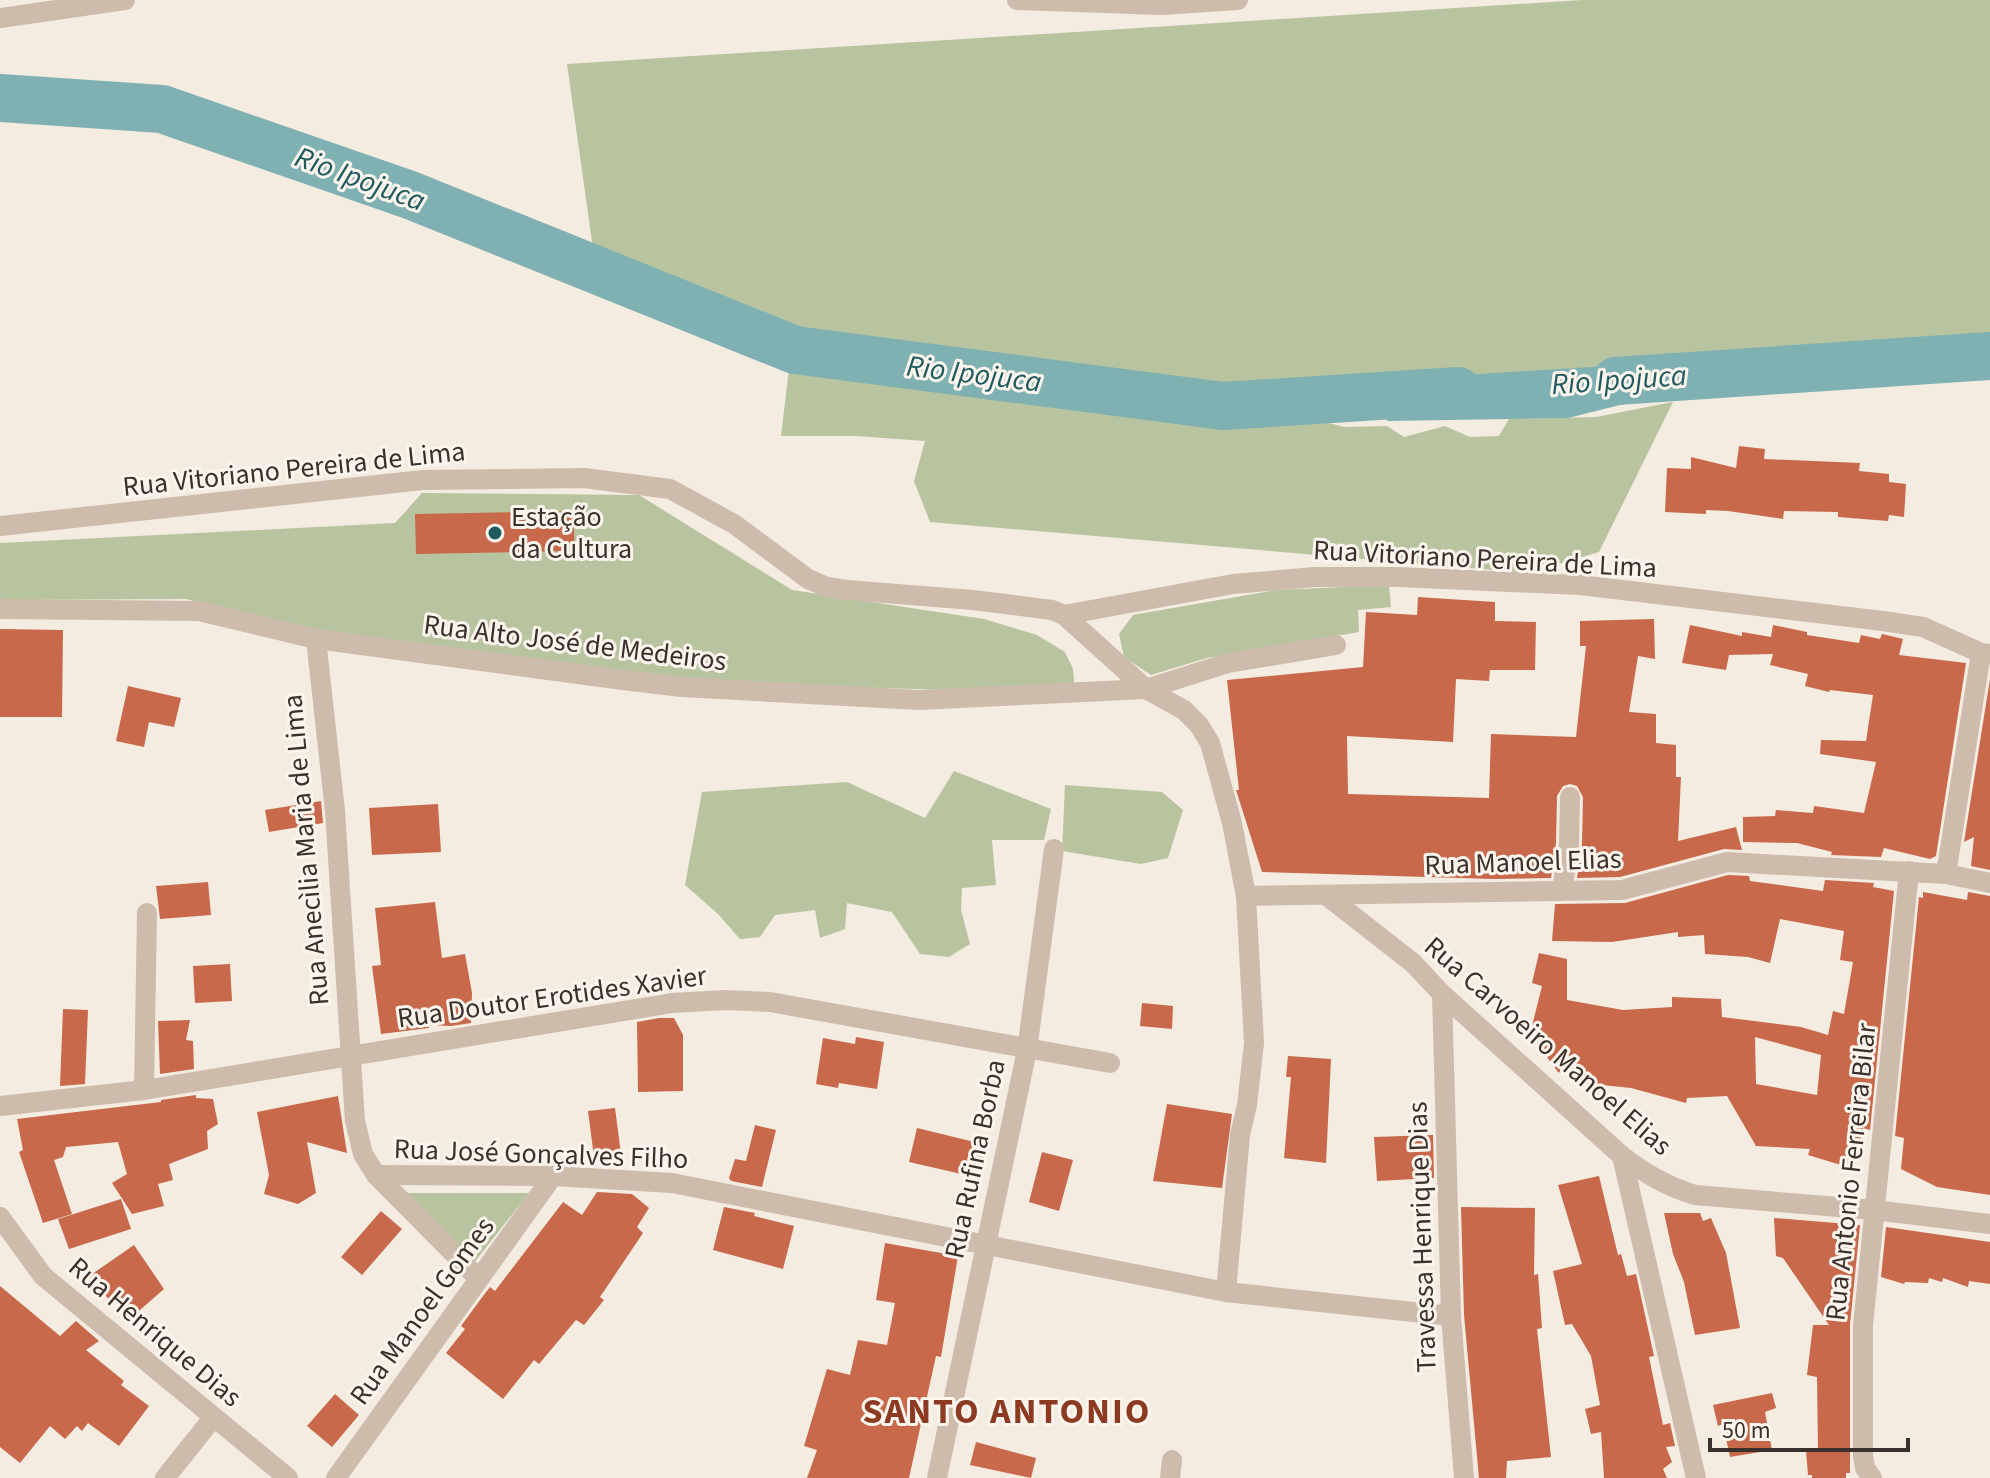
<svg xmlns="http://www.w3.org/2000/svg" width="1990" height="1478" font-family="'Source Sans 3',sans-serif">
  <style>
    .green { fill: #b8c4a0 }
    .water { fill: #7fb0b2 }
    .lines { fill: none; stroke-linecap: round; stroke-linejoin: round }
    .river { stroke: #7fb0b2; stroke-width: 48 }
    .building { fill: #c8694b; fill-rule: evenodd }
    .street { stroke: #cdbbac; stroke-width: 20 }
    .poi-dot { fill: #1f5a5e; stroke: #fbf5ee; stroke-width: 3 }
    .labels { text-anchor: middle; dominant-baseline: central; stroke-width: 6; stroke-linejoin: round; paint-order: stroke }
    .street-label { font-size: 28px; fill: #3b302b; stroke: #fbf5ee }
    .poi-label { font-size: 28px; fill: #3b302b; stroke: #fbf5ee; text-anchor: start }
    .water-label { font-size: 30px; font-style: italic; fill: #1f5a5e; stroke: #fbf5ee }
    .district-label { font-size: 36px; font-weight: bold; letter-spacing: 2px; fill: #8c3b22; stroke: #fbf5ee }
  </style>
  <rect width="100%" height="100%" fill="#f4ebe1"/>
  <g class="green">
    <path d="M1582,0h408v341l-339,22 -339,37 -401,-34 -315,-96 -29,-206z"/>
    <path d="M789,369l400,53 118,-4 38,9 42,-1 17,11 41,-11 25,11 29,-1 10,-17 87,-2 77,-15 -74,150 -70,21 -599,-51 -16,-41 11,-40 -69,-5h-75z"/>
    <path d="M422,493l217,2 153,95 192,29 53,16 28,17 8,17 2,22 -20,2 -383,-11 -360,-51 -126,-32 -186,1v-57l395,-20z"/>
    <path d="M1389,585l2,22 -33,3 1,22 -152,26 -56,17 -27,-18 -5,-23 14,-19 144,-25z"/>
    <path d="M954,771l97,38 -7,31h-52l4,45 -34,3 -1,22 9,34 -21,13 -29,-3 -28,-42 -45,-9 -2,26 -25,9 -5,-28 -40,5 -15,22 -20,2 -22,-25 -33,-29 17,-93 145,-10 78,36z"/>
    <path d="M1065,785l97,7 21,18 -15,48 -27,6 -79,-13z"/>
    <path d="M400,1193h129l-56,71z"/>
  </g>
  <path class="water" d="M1687,361l-15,31 -104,26 -181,3 12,-42z"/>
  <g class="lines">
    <g class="river">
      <path d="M0,98l162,11 248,86 385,155 428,56 235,-15"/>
      <path d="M1616,381l374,-25"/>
    </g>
  </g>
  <g class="building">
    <path d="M1739,446l26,3 -1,10 96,4 -1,8 30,3v8l17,2 -2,33 -15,-2 -1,6 -50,-4v-5l-54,-1 -1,8 -55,-8 -22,-1v4l-41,-2 2,-44 24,1v-12l45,11z"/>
    <path d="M573,511l2,40 -159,3 -1,-40z"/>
    <path d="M1418,597l77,5v19l41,1 -1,48h-45l-1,11 -33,-2 -3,63 -106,-6 1,58 141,4 2,-64 85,3 10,-91h-6v-25l74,-2 1,40 -17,-3 -9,56 27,2v29l20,2v32h5l-3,64 58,-14 6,23 -18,-1 -104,28 -43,1 5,-34 1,-47 -6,-11 -7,-2 -7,2 -6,10 -1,47 -5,35 -58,1 -231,-7 -26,-82h3l-12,-110 136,-13 3,-55 51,3z"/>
    <path d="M1690,625l52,11v-4l29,5 2,-12 34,7v3l52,8 2,-8 19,4 2,-5 21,5 -4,16 67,8 -30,193 -6,3 -46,-11 -3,9 -50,-2 1,-3 -35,-9 -54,-1v-25l32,-1 1,-6 37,3 1,-7 50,7 12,-51 -56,-8 1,-14 45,1 7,-46 -43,-5 -1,2 -24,-6 3,-12 -38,-9 3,-11 -44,1 -3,15 -44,-7z"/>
    <path d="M0,629l63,1 -1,87h-62z"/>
    <path d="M1990,679v191l-19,-4 3,-29 -10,5z"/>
    <path d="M128,686l53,12 -7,29 -25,-5 -5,25 -28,-6z"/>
    <path d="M321,801l2,22 -54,9 -4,-22z"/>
    <path d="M438,804l3,48 -69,3 -3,-47z"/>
    <path d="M1728,875l21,1 1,5 73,10 2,-11 49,3 -1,4 21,4 -24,239 -7,-2 -9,41 -46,-14 2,-6 -54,-3 -29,-50 -40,2 -1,5 -55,-15 -49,-5 1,-6 -25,-5 -28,-38 12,-48 -10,-3 7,-30 28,6v41l56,10 49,-3v-10l49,2 1,18 79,10 27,8 5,-24 11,3 9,-52 -13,-2 4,-29 -64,-12 -10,44 -22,-6 -43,-3 -1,-19 -26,2v-5l-66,10 -60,-1 3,-37 70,-1zM1755,1037l66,18 -4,40 -61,-11z"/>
    <path d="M208,882l3,33 -51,4 -4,-33z"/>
    <path d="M1923,892l44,8 1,-8 22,4v299l-53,-8 -36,-18 3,-31 -9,-2 24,-239 4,1z"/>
    <path d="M435,902l7,56 23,-4 7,39 -1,30 -20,3 -22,-1v3l-48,6 -9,-68 9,-1 -6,-57z"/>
    <path d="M230,964l2,37 -37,2 -2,-37z"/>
    <path d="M1142,1003l31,3 -1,23 -32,-3z"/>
    <path d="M63,1009l25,1 -3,74 -25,2z"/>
    <path d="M659,1018h15l9,17v56l-45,1 -1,-70z"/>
    <path d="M190,1020l-4,20 7,1 1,28 -34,5 -2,-53z"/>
    <path d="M856,1037l28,5 -7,47 -38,-6 -1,5 -22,-4 7,-46 32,6z"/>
    <path d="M1288,1056l43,3 -5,104 -42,-5 7,-81h-5z"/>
    <path d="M196,1095v3l17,1 5,25 -11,7 1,18 -39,15 4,16 -15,4 6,22 -32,8 -20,-31 15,-9 -9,-32 -52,5 -3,10 -9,3 18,54 -29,9 -24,-71 4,-2 -6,-31 144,-17v-2z"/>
    <path d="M338,1096l9,57 -40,-11 9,51 -18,11 -34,-10 5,-19 -12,-63z"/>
    <path d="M1167,1104l65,10 -10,74 -69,-7z"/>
    <path d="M615,1108l6,46 -27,3 -6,-46z"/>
    <path d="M755,1125l21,5 -14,57 -31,-6 -2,-3 6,-19 11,2z"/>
    <path d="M917,1128l70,17 -8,33 -70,-16z"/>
    <path d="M1433,1135l1,43 -57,3 -3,-44z"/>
    <path d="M1042,1152l31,8 -14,51 -30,-9z"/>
    <path d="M1599,1176l19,79 3,-1 6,22 9,-2 18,82 -5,1 14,68 7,-2 5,23 -9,1 6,15 -9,7 4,9h-63l-3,-46 -10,2 -6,-25 15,-4 -9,-49 -19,-32 -7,1 -12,-54 29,-7 -24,-79z"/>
    <path d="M597,1192l35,2 17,14 -12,19 6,6 -43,64 4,3 -20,25 -8,-5 -37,44 -5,-4 -31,39 -57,-46 19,-24 -4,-3 22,-30 7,-9 5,4 68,-89 19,13z"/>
    <path d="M121,1199l10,30 -62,20 -11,-30z"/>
    <path d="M724,1207l31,6 -1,3 40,10 -11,43 -70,-19z"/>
    <path d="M1461,1207l74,1 -1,67 4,-1 4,54 -5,1 14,128 -44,4 -1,17h-27l-15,-163z"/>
    <path d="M381,1211l21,18 -40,46 -21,-18z"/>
    <path d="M1664,1213h36l3,8 8,-3 15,35 14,75 -45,7 -11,-53 -11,-28z"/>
    <path d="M1774,1218l86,7 -10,99v149h-4v5h-34v-3h-4l-2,-24h12l-1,-74 -10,-2 6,-50h16l-46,-67 -7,-2z"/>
    <path d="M1886,1227l104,15v42l-21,-3 -1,6 -25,-9 -1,4 -13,-4 -1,5 -23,-1 -1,2 -23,-7z"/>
    <path d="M885,1243l73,13 -17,101 -5,-1 -27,122h-102l10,-28 -13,-4 23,-77 23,6 8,-35 29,5 8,-42 -19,-3z"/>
    <path d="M134,1245l30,44 -32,28 -15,-18 -4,3 -28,-23z"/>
    <path d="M0,1286l60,50 16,-15 23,20 -13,9 38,31 -3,4 28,21 -30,40 -31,-23 -6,8 -5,-5 -12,13 -15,-13 -30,37 -20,-16z"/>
    <path d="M1772,1393l4,15 -11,4 7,38 -42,7 -7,-33 -5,2 -5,-21z"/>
    <path d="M335,1394l24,21 -27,32 -25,-21z"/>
    <path d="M976,1442l60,16 -5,20 -61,-13z"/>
  </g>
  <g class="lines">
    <g class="street">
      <path d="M1017,0l145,5 76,-5"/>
      <path d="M0,18l125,-18"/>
      <path d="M0,526l423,-46 161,-2 86,11 64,35 74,55 19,8 20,3 126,10 79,10 12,5 169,-31 82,-7h83l182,8 303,36 40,6 58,26 9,1"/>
      <path d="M0,609l199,2 117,28 307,41 59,7 237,13 227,-11 82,-26 108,-18"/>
      <path d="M1064,615l82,74 38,21 15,15 11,18 22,80 14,73 8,147 -7,62 -7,30 -14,157"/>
      <path d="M316,639l19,172 20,310 8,33 13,21 103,104"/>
      <path d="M1946,874l35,-221"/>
      <path d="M1562,891l7,-47 1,-47"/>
      <path d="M1326,895l87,68 29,31 180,162c24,18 44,30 73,39l179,15 116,14"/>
      <path d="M1246,896l376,-6 105,-28 219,12 44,9"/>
      <path d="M1442,994l9,322 13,162"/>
      <path d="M144,1090l3,-177"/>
      <path d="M0,1106l144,-16 528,-87 54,-3 44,2 340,61"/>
      <path d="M1622,1156l74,322"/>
      <path d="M376,1175l177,1 119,7 554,109 225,24"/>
      <path d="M0,1217l43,59 245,202"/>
      <path d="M165,1478l48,-60"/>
      <path d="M336,1478l217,-302"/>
      <path d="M937,1478l90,-428 27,-201"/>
      <path d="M1170,1478l2,-18"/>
      <path d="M1872,1478l-7,-10 -2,-12v-131l46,-454"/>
    </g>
  </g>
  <circle class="poi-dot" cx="495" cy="533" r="8"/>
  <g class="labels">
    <g class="street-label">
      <text transform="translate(294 469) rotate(-6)">Rua Vitoriano Pereira de Lima</text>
      <text transform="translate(1485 559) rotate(3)">Rua Vitoriano Pereira de Lima</text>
      <text transform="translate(575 643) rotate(7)">Rua Alto José de Medeiros</text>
      <text transform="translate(306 850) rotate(-95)">Rua Anecìlia Maria de Lima</text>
      <text transform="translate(1523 862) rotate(-2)">Rua Manoel Elias</text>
      <text transform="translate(552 997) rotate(-8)">Rua Doutor Erotides Xavier</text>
      <text transform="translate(1548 1046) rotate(41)">Rua Carvoeiro Manoel Elias</text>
      <text transform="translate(541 1154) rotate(2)">Rua José Gonçalves Filho</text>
      <text transform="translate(975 1159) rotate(-78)">Rua Rufina Borba</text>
      <text transform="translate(1851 1172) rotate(-84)">Rua Antonio Ferreira Bilar</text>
      <text transform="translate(1422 1237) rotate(-92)">Travessa Henrique Dias</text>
      <text transform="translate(422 1311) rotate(-54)">Rua Manoel Gomes</text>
      <text transform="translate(155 1332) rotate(40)">Rua Henrique Dias</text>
    </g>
    <g class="poi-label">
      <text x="511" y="517">Estação<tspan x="511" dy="32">da Cultura</tspan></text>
    </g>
    <g class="water-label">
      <text transform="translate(360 179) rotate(20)">Rio Ipojuca</text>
      <text transform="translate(974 374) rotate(7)">Rio Ipojuca</text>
      <text transform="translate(1619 380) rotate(-4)">Rio Ipojuca</text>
    </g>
    <g class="district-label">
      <text x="1007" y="1411">SANTO ANTONIO</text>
    </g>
  </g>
  <path d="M1710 1438v12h198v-12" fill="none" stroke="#3b302b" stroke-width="4"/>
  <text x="1722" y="1438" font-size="24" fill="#3b302b" stroke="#fbf5ee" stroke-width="6" paint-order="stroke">50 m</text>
</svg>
